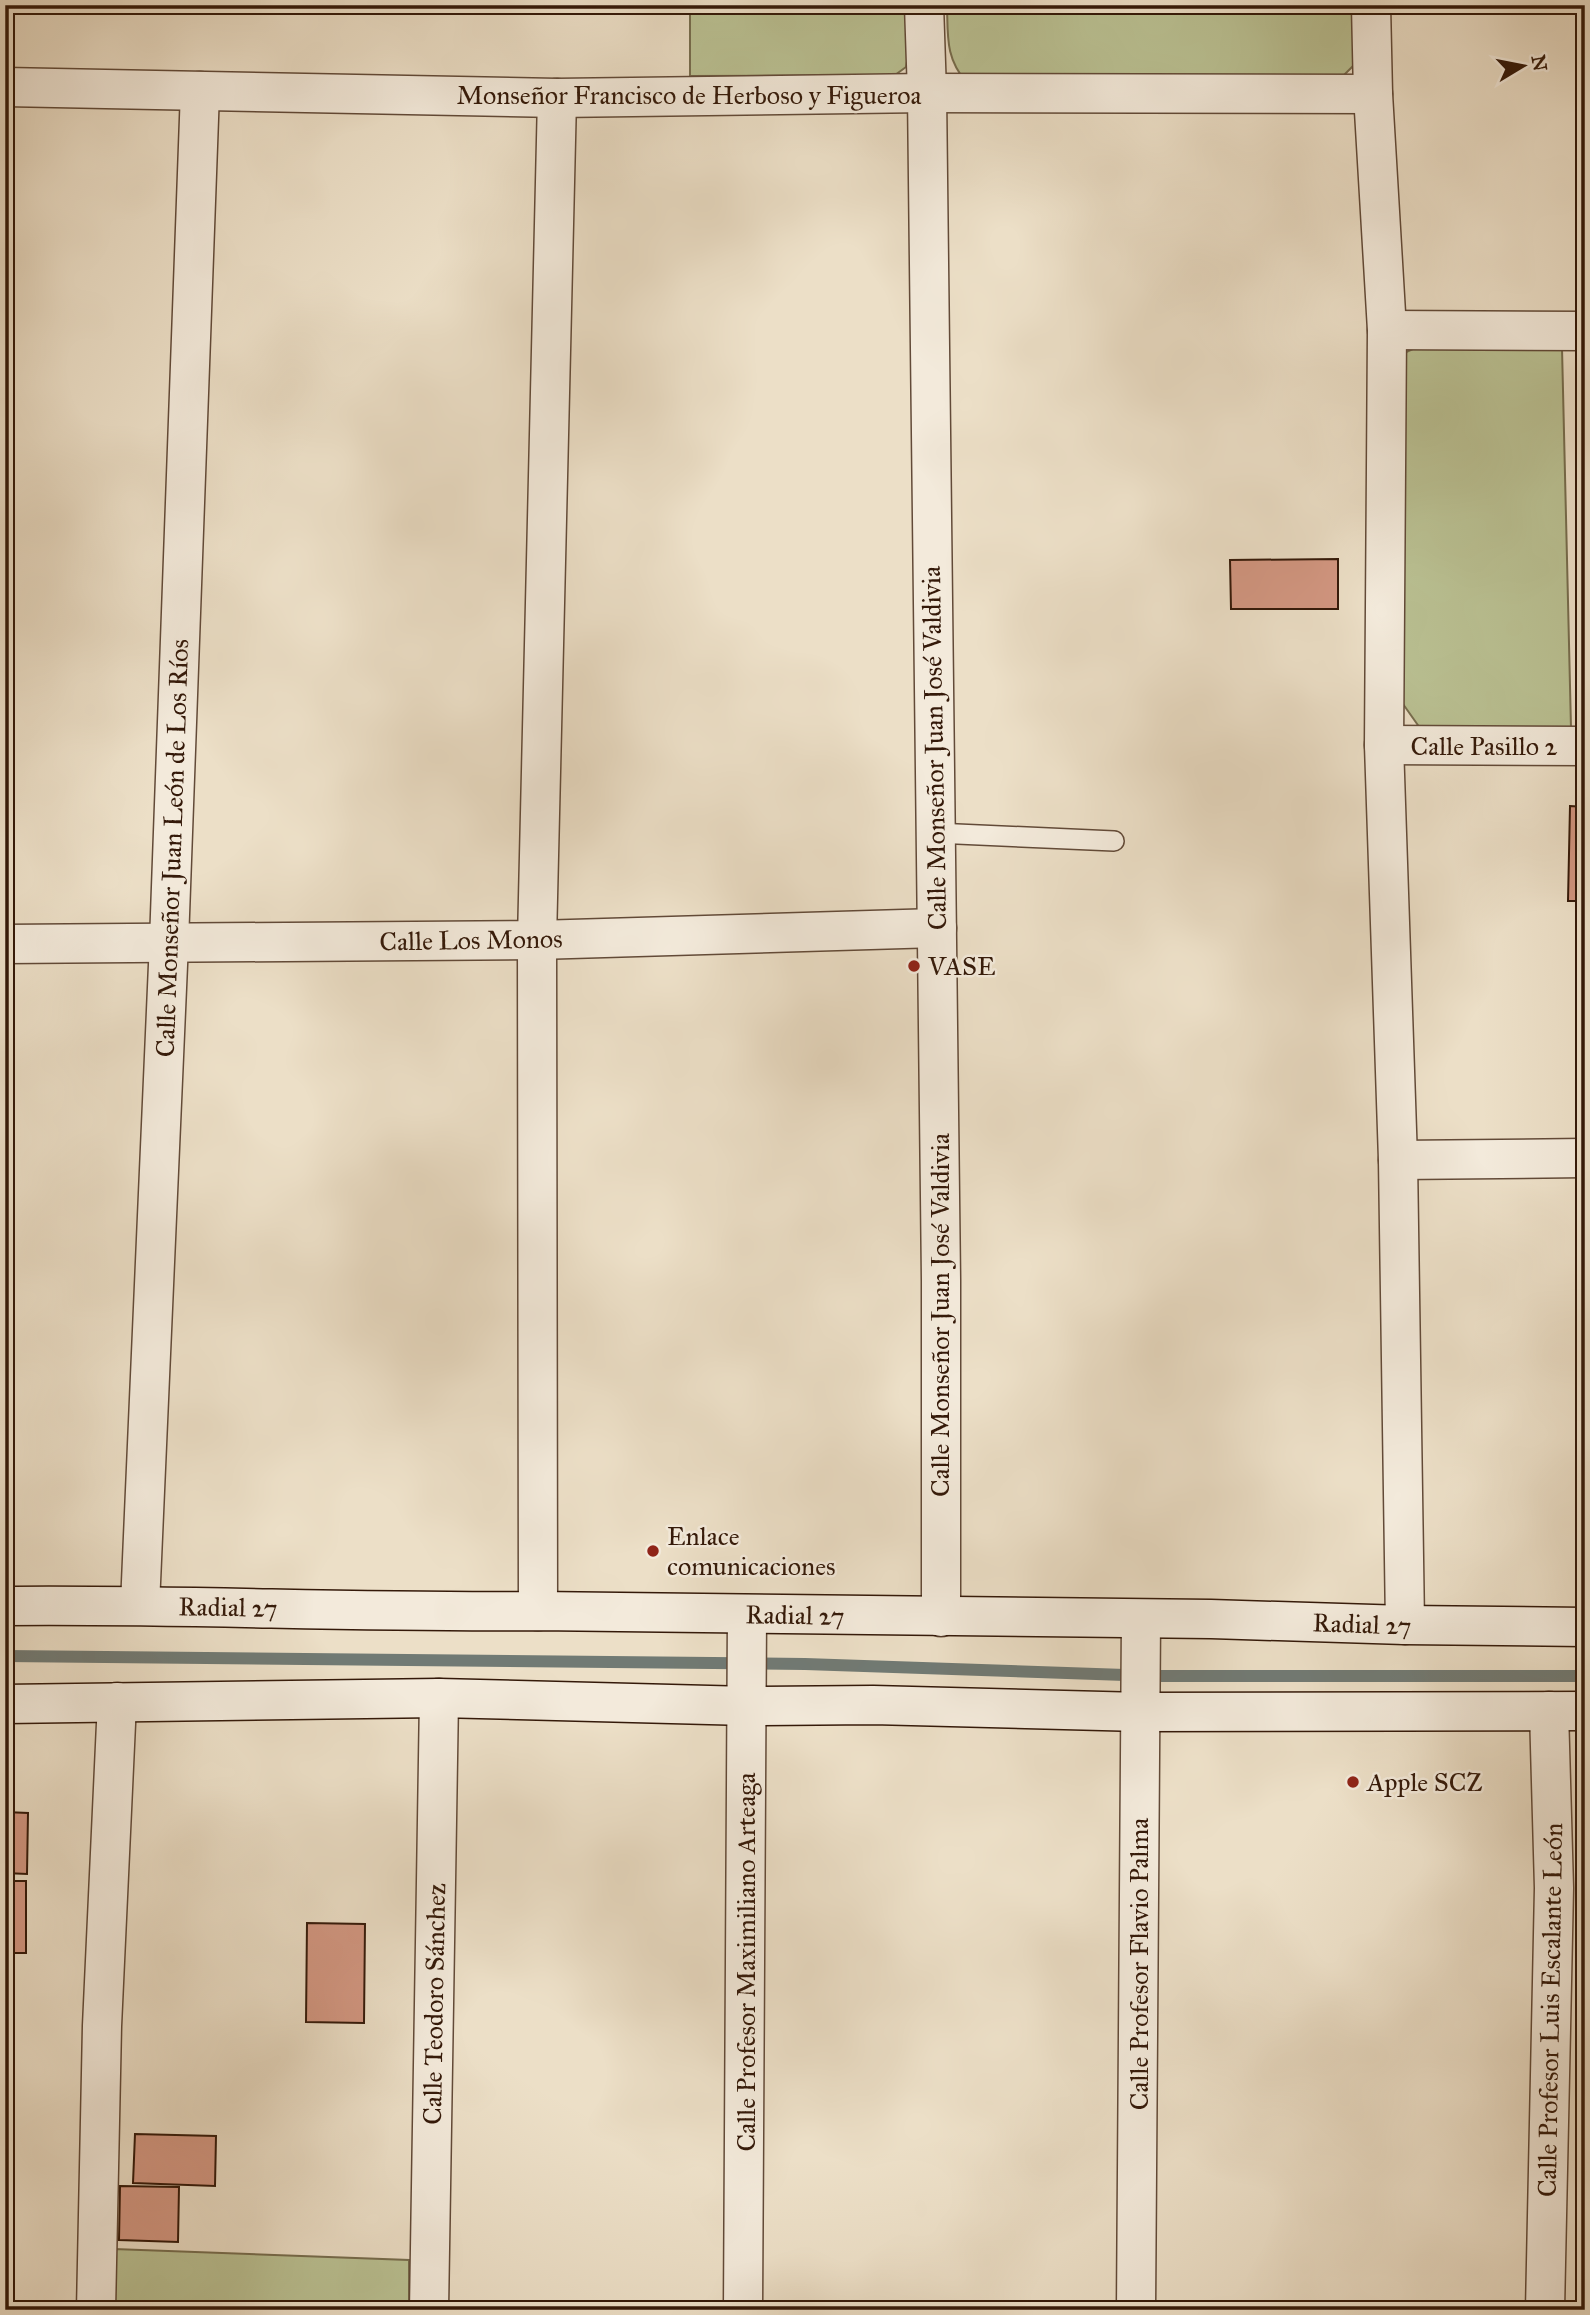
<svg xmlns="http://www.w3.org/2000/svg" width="1590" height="2315" font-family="'IM FELL Great Primer',serif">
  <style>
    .green { fill: #bac193; stroke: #776d4e; stroke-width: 2 }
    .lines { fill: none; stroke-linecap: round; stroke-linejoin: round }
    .stream { stroke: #717a74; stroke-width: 12 }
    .building { fill: #d39782; stroke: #341909; stroke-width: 2 }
    .lane-casing { stroke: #624a38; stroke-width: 22 }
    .street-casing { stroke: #624a38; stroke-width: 41 }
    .secondary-casing { stroke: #341909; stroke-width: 41 }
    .lane { stroke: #f3eadb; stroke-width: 19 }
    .street { stroke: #f3eadb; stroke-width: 38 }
    .secondary { stroke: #f3eadb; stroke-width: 38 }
    .poi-dot { fill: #8f2418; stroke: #f3eadb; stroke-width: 2.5 }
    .labels { text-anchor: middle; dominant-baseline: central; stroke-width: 5; stroke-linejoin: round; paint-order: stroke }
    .street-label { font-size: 26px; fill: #341909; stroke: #f3eadb }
    .poi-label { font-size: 26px; fill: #341909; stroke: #f3eadb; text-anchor: start }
  </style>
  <rect width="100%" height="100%" fill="#ecdfc7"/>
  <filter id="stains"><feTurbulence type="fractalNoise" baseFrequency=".00286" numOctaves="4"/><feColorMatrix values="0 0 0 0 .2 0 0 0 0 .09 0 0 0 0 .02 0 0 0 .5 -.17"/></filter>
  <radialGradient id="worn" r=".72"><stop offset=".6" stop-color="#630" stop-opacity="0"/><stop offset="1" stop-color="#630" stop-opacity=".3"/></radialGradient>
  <g class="green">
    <path d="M690,5h216l2,51 -2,11 -11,8 -205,1z"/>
    <path d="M947,5h409l1,57 -21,21h-369c-22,-25 -19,-47 -20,-78z"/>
    <path d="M1415,348h147l9,380h-151l-17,-24 -1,-350z"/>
    <path d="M114,2249l295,11v50h-296z"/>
  </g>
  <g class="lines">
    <path class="stream" d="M5,1656l800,8 349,12h431"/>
  </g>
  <g class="building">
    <path d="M1338,559v50h-107l-1,-49z"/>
    <path d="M1570,806l15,1v94h-17z"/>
    <path d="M5,1812l23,1 -1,61 -22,-1z"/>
    <rect x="5" y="1881" width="21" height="72"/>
    <path d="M307,1923l58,1 -1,99 -58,-1z"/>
    <rect x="5" y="1970" width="4" height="48"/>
    <path d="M135,2134l81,2 -1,50 -82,-3z"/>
    <path d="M120,2186l59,1 -1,55 -59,-2z"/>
  </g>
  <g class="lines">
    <g class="lane-casing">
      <path id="lane" d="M935,833l179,8"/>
    </g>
    <g class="street-casing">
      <g id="street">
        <path d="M924,5l3,88 14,1188v336"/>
        <path d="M1371,5l2,89 14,236 -3,415 14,415 7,465"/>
        <path d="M5,87l552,11 370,-5 446,1"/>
        <path d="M1387,330l198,1"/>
        <path d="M1384,745l201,1"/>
        <path d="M5,944l532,-4 400,-12"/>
        <path d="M1398,1160l187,-2"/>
        <path d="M140,1605l29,-663 31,-851"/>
        <path d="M538,1611l-1,-671 20,-842"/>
        <path d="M96,2310l6,-284 15,-324"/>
        <path d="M429,2310l10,-612"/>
        <path d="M743,2310l4,-696"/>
        <path d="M1136,2310l5,-691"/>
        <path d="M1545,2310l9,-422 -5,-177"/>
      </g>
    </g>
    <g class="secondary-casing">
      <g id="secondary">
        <path d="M5,1606c178,-2 355,7 533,5l673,8 194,6 180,2"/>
        <path d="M5,1704l434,-6 309,8 125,-1 268,7 444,-1"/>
      </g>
    </g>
    <use href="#lane" class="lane"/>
    <use href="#street" class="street"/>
    <use href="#secondary" class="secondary"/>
  </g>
  <g class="poi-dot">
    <circle cx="914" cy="966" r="7"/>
    <circle cx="653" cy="1551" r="7"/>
    <circle cx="1353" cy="1782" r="7"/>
  </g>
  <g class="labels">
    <g class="street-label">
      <text x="689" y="95">Monseñor Francisco de Herboso y Figueroa</text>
      <text x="1484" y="746">Calle Pasillo 2</text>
      <text transform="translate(934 748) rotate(-91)">Calle Monseñor Juan José Valdivia</text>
      <text transform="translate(172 848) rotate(-88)">Calle Monseñor Juan León de Los Ríos</text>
      <text transform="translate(471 940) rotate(-1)">Calle Los Monos</text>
      <text transform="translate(940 1315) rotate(-90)">Calle Monseñor Juan José Valdivia</text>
      <text transform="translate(228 1607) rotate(1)">Radial 27</text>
      <text transform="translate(795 1615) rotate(1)">Radial 27</text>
      <text transform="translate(1362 1624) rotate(2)">Radial 27</text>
      <text transform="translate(746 1962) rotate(-90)">Calle Profesor Maximiliano Arteaga</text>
      <text transform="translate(1139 1964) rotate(-90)">Calle Profesor Flavio Palma</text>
      <text transform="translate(434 2004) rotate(-89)">Calle Teodoro Sánchez</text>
      <text transform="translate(1550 2010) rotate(-89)">Calle Profesor Luis Escalante León</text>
    </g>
    <g class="poi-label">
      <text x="928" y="966">VASE</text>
      <text x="667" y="1536">Enlace<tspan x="667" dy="30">comunicaciones</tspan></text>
      <text x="1367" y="1782">Apple SCZ</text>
    </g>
  </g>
  <rect width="1590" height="2315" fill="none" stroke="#ecdfc7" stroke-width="28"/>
  <rect x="7" y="7" width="1576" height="2301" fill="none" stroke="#341909" stroke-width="3.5"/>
  <rect x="14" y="14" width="1562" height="2287" fill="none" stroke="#341909" stroke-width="2"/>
  <g transform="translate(1523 66) rotate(80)" stroke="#f3eadb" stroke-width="5" paint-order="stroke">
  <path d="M0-5L12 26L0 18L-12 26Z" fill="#341909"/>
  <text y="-10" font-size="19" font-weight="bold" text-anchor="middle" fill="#341909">N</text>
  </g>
  <rect width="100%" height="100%" filter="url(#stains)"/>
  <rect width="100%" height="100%" fill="url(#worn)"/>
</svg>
